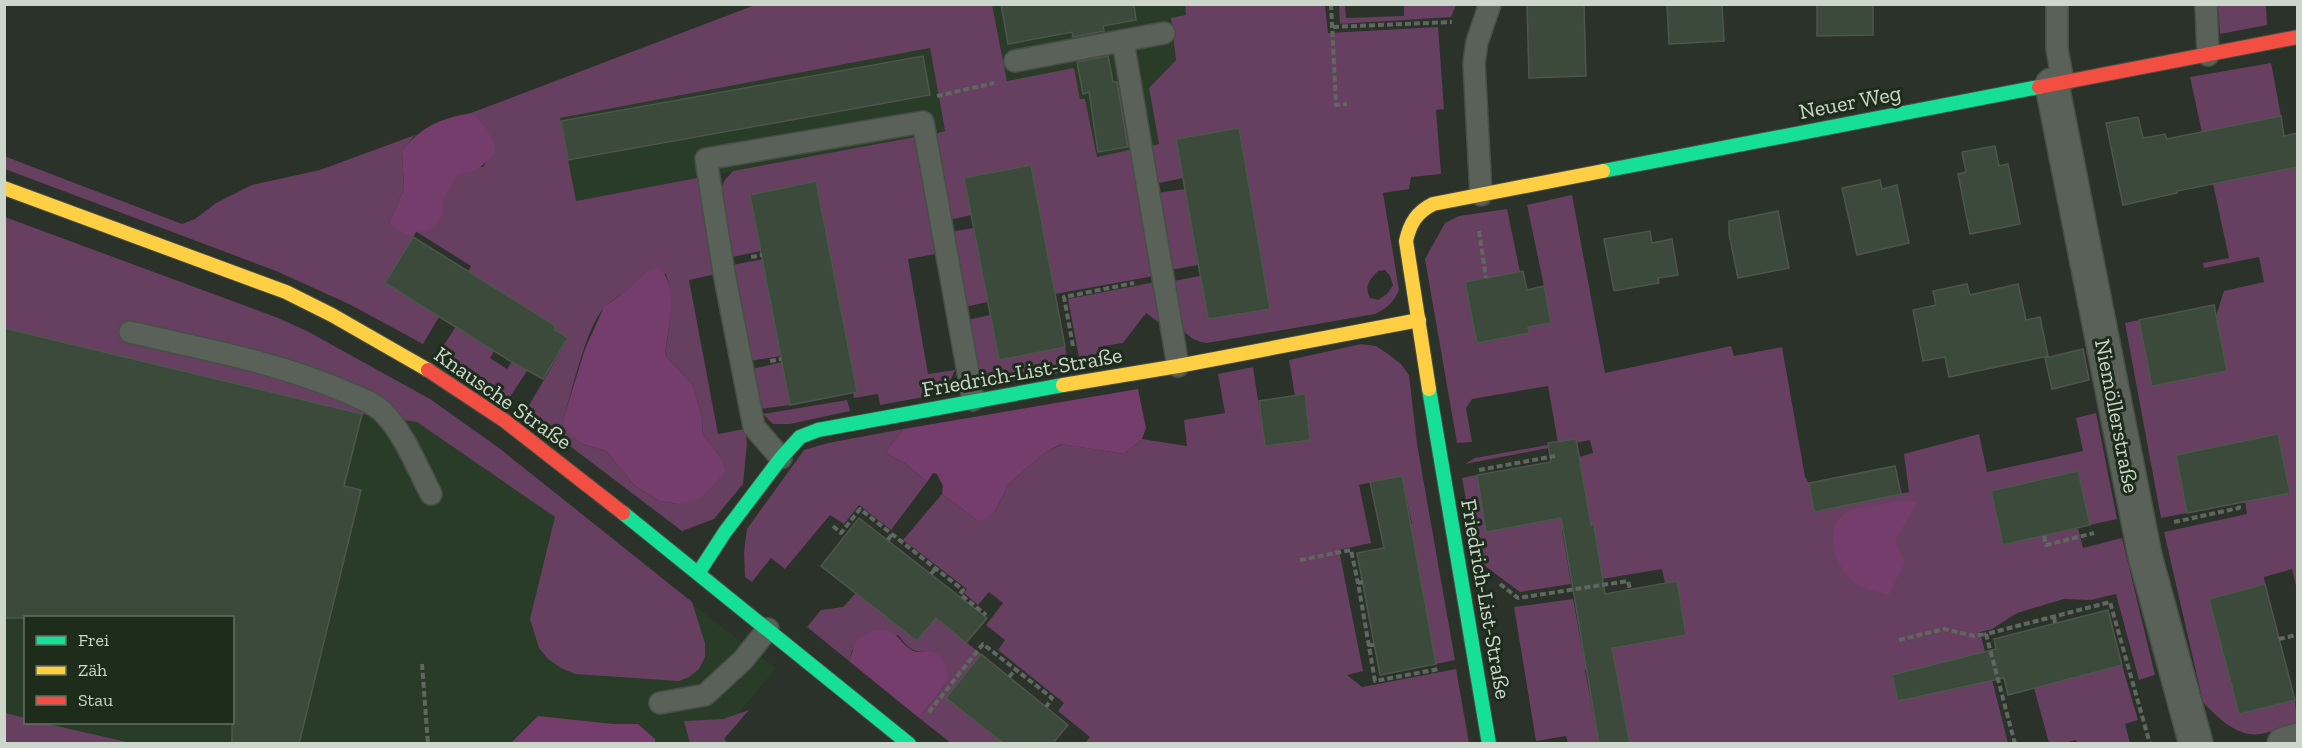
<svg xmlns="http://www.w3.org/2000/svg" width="2302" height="748" font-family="'Zilla Slab',serif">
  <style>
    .built { fill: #293c27; fill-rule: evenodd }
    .green { fill: #673f60; fill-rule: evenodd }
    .forest { fill: #743d6b }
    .building { fill: #3b4a3a; stroke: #4e554d; stroke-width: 1.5 }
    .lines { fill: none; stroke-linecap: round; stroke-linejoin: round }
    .lane-casing { stroke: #474f47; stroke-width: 24 }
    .street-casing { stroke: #474f47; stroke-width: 36 }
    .fast-casing { stroke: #474f47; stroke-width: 16 }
    .slow-casing { stroke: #474f47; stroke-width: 16 }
    .jam-casing { stroke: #474f47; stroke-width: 16 }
    .path { stroke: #606660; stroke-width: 4; stroke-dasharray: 6 3; stroke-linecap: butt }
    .lane { stroke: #5a6159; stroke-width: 21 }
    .street { stroke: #5a6159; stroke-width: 33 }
    .fast { stroke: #16e098; stroke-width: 14 }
    .slow { stroke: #ffcf43; stroke-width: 14 }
    .jam { stroke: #f24e42; stroke-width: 14 }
    .labels { text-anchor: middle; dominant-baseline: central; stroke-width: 6; stroke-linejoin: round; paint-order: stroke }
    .street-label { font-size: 22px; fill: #ccd6cb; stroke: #1d2c1b }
  </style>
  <rect width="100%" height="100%" fill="#2a3229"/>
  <g class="built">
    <path d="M992,5h193l1,10 -15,4 5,41 -27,28 10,57 -62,12 -12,-58 -5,1 -6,-31 -67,12z"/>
    <path d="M930,48l15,84 -370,69 -15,-83z"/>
    <path d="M5,234l410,160 361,274 -62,75 -709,1zM26,618h206v104h-206z"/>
  </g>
  <g class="green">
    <path d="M755,5h237l15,76 67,-13 6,31h5l12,58 37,-8 20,127 -99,18 -24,-129 -67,13 8,37 -23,5 -14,-86 10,-3 -15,-83 -370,70 16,83 121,-23 19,96 -27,6 29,154 27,-5 2,14 -4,41 -29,35 -32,12 -157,-119 43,-73 -14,-10 1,-4 -49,-30 -29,45 17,11 -4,7 17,11 5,-8 15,10 -19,29 -69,-47 40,-63 -16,-10 8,-14 -59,-37 43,-69 28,7 4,-7 -16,-47zM666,274c9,26 3,54 -1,81l28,30 9,33 1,16 18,24 -44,46 -18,-3 -25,-16 -28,-34 -24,-7 -19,-24c9,-27 23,-95 42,-113 16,-16 40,-24 61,-33z"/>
    <path d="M1185,5h140l3,28 110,-6 6,82 -8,1 5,64 -30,3 -2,12 -26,4 16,97c-5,12 -12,18 -24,24l-168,29c-9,-1 -18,-5 -24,-13l-10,-49 27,-5 8,43 62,-11 -31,-180 -63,11 7,39 -28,6 -7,-37 11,-3 -10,-56 27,-28 -5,-42 15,-3zM1385,270l5,6 3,9 -6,9 -9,6 -8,-2c-6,-13 -1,-17 8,-27z"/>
    <path d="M1456,5l-5,12 -111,7 -1,-19h6l1,13 58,-2v-11z"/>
    <path d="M2218,5h48l1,20 -47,9z"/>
    <path d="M2271,63l10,53 -51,10 10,53 57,-12v423l-5,-21 -28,8 1,7 -56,15 30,115 56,-14 2,23c-12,4 -24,9 -37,11 -21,4 -44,-17 -57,-32l-39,-170 83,-18 -2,-13 45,-8 -12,-58 -101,20 10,58 -26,5 -36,-195 14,-3 14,66 74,-15 -11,-55 8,-25 40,-9 -5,-25 -55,11 -1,-5 26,-5 -39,-181z"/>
    <path d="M415,135l-13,15 2,39 -15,34 24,14 -28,45 54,35 -16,27 -74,-40 -73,-33 -271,-102 -1,-13 178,68 13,-5 21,-16 36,-18 68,-15z"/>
    <path d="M915,137l21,117 -28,5 20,115 27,-4 -10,23 -65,12 -2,-11 -24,4 -1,-5 4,-1 -41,-211 -55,70 -29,6 -12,-64 4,-12 9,-10z"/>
    <path d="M1185,189l13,76 -27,5 -14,-77z"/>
    <path d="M1572,195l33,178 126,-27 3,10 48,-9 23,130 4,6 5,29 95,-20 -5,-38 75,-20 8,38 96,-21 -7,-33 20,-5 21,106 -27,6 -12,-54 -87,21 13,53 74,-17 5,20 39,-10 33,137 -16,5 -23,-86 -25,6 -27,-1 -47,14 -25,16 -12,3 28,111h-378l-15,-79 -30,6 14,73h-31l-2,-7 -30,5 -22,-134 59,-8 10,54 103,-18 -9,-54 -12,2 -3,-14 -60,10 -9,-54 -31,5 9,54 -51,8 -43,-32 -15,-82 15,-3 10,57 101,-19 -9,-56 14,-4 -3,-13 -125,24 10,-6 83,-15 -10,-57 -76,13 -6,9 6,34 -15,1 -32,-184 20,-36 14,-7 48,-7 13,63 -55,10 12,61 51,-10v-6l16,-41 -17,-81z"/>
    <path d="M5,217l273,101 29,13 123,68 69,49 193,154 13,41v14l-6,12 -10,8 -10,4 -104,-7 -14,-6 -13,-9 -9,-11 -9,-29 25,-102 -138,-95 -55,-8 -357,-86z"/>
    <path d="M973,228l15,74 -24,5 -13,-75z"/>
    <path d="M763,259l18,97 -31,5 -17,-96z"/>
    <path d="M1155,282l6,42 -15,-11 -23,30 -25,4 3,17 -20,4 -13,-69z"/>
    <path d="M990,315l9,45 66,-13 5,24 -70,12c-31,-14 -29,-34 -33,-63z"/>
    <path d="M1361,344l15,2 12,8 13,10 8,11 8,69 38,216 -19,4 -22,-121 -12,-16 10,-3 -10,-48 -43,9 12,58 -32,7 24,121 -16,4 15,12 94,-18 13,74h-384l5,-6 -32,-26 6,-8 -66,-53 7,-10 -19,-15 17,-22 -14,-11 -11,13 -14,-12 3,-4 -64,-49 39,-46 36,27 17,-10 14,-27 34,-30 19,-10 62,10 18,-15 45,7 -3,-26 41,-7 -7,-39 35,-7 12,79 45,-6 -5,-45 -10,1 -6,-36z"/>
    <path d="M782,362l8,43 -30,4 -8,-40z"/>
    <path d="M847,400l3,11 -60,13h-17l-10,-10z"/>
    <path d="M903,429c-5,10 -13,14 -17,24l20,11 21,18 -36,48 -32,-25 -15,19 -14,-9 -45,54 -14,-11 -19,24 -7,-5 -1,-25 3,-23 57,-79 24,-7z"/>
    <path d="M856,593l61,48 19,-23 45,36 -35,44 57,45h-52l-32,-25 30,-38 -22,-29c-15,3 -20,-5 -29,-16l-46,15 -3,11 -42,-34 14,-17 22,-3z"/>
    <path d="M2122,665l16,55 -13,4 5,19h-53l-1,-3 -13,3h-14l-15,-55z"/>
    <path d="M749,710l-25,29 4,4h-38l-6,-22 39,-2z"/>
    <path d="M5,713l20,5 1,4 18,1 87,20h-126z"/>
  </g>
  <g class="forest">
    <path d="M471,113c11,7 23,25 25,38 -14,16 -17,20 -38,23l-15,26v16l-13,14 -14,2 -3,5 -16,-7 -8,-7 15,-34 -2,-39c21,-24 37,-31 69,-37z"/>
    <path d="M659,267c21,21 9,61 6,88l28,30 9,33 1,16 18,24 4,13 -16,19 -14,11 -18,3 -18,-3 -25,-16 -28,-34 -24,-7 -17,-17 -2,-7 22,-71 19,-42 22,-16 22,-20z"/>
    <path d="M1138,389l8,39 -4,11 -18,15 -63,-10 -18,10 -34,30 -14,27 -9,8 -8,2 -36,-27 1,-8 -6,-12 -4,-1 -6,9 -21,-18 -20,-11c4,-10 12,-14 17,-24z"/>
    <path d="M1906,500l11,3 -22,38 10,21 -16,33c-10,-3 -23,-5 -32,-11 -21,-14 -36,-54 -11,-71 8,-6 47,-11 60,-13z"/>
    <path d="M883,630c20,6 13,9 27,19 7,5 11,2 18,2 16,2 19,16 21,29l-30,38 -70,-57 8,-22 16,-8z"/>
    <path d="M538,716l75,8h25l17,15v5l-144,-1z"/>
  </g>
  <g class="building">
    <path d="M1001,4h133l2,16 -33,6 1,5 -31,6 -1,-5 -64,12z"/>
    <path d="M1527,4h57l2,72 -57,2z"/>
    <path d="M1667,4h55l2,37 -55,3z"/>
    <path d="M1817,4h56v31l-56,1z"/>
    <path d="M923,56l7,39 -362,65 -7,-39z"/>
    <path d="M1108,56l5,26h4l11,65 -30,5 -9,-60 -6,2 -6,-32z"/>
    <path d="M2281,116l3,20 14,-3v34l-121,24v2l-54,12 -17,-82 32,-6 5,21 22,-4 2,5z"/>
    <path d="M1239,128l31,181 -62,10 -32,-180z"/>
    <path d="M1995,146l4,20 9,-2 12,60 -50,10 -12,-60 8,-2 -4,-20z"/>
    <path d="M1031,165l34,182 -66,13 -35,-182z"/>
    <path d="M1880,180l2,9 15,-4 12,58 -52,12 -15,-67z"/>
    <path d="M816,181l41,211 -67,13 -40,-210z"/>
    <path d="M1778,211l11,57 -51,10 -9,-44v-13z"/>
    <path d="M1650,231l2,12 20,-4 6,36 -20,3 1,5 -45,8 -10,-52z"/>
    <path d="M413,237l143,89 -2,3 14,9 -25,41 -31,-17 -127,-79z"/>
    <path d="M1523,271l4,19 17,-4 7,37 -23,4 1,6 -52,10 -12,-61z"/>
    <path d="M1967,284l3,11 48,-11 8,36 14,-3 8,39 -99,21 -4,-20 -22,4 -10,-51 23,-5 -3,-14z"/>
    <path d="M2214,305l13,66 -75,15 -13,-66z"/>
    <path d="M4,328l358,86 -18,72 17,4 -62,254h-67v-126h-228z"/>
    <path d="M2083,349l6,31 -37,9 -7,-31z"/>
    <path d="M1305,394l5,46 -45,6 -6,-45z"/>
    <path d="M2278,434l12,59 -103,20 -11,-58z"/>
    <path d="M1576,439l15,86h3l11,69 72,-13 9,54 -74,13 18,96h-31l-38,-226 -75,14 -9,-57 74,-13 -3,-19z"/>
    <path d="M1895,466l6,28 -87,18 -5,-29z"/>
    <path d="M2078,471l12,54 -87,20 -12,-54z"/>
    <path d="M1402,476l34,188 -56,11 -23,-122 27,-5 -14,-66z"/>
    <path d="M859,518l128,100 -21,25 -30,-25 -19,23 -96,-75z"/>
    <path d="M2265,584l30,116 -56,14 -30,-115z"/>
    <path d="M2108,610l14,55 -114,30 -4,-17 -106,23 -6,-26 104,-26 -2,-10z"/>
    <path d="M981,654l87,71 -15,18h-50l-57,-45z"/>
  </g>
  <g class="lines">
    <g class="lane-casing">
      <g id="lane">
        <path d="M2057,4v45l6,33"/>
        <path d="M2206,4l2,51"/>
        <path d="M1123,41l55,325"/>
        <path d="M1015,61l149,-28"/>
        <path d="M1481,195l-7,-132 3,-21 13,-38"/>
        <path d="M130,332c72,17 148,30 216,60 12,5 26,10 36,19 22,22 35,56 49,83"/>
        <path d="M781,458l-27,-31 -30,-154 -18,-114 217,-37 50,278"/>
        <path d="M660,703l45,-8 38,-35 25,-31"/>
      </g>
    </g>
    <g class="street-casing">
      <g id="street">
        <path d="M2052,85l93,471 51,188"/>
        <path d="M2284,744l14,-4"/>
      </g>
    </g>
    <g class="fast-casing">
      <g id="fast">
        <path d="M1603,171l436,-84"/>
        <path d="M1429,389l60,355"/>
        <path d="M623,513l286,231"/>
        <path d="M699,572l26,-40 56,-74 19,-21 18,-7 245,-45"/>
      </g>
    </g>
    <g class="slow-casing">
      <g id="slow">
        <path d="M4,188l282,104 46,23 96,55"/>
        <path d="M1063,385l115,-19 241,-46"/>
        <path d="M1429,389l-23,-148c4,-18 11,-29 27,-37l170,-33"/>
      </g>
    </g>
    <g class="jam-casing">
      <g id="jam">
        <path d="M2039,87l259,-50"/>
        <path d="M428,370l77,51 118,92"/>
      </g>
    </g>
    <g class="path">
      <path d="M1331,4l5,101 11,-1"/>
      <path d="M1333,27l119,-5"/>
      <path d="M937,96l57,-13"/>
      <path d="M1479,231l7,47"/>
      <path d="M751,257l11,-2"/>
      <path d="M1073,346l-9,-49 70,-14"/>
      <path d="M770,361l11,-2"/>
      <path d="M1479,470l76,-14"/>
      <path d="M2174,522l65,-14v-5"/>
      <path d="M833,526l8,7 19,-24 103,81 -3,4 26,21"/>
      <path d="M2044,536l2,9 48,-12"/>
      <path d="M888,540l4,-6"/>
      <path d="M1300,560l51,-10 7,33"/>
      <path d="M931,574l5,-6"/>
      <path d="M1363,582l-5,1 17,98 64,-12"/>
      <path d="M1500,584l18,14 110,-17 2,8"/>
      <path d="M2054,617l1,6"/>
      <path d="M2279,639l17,-4"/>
      <path d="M1899,640l45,-11 30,7 12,-2"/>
      <path d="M1368,645h6"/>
      <path d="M422,664l6,80"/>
      <path d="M1009,677l7,-8"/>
      <path d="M929,712l54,-68 69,54 -6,9"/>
      <path d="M2015,744l-29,-110 124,-32 40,142"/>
    </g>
    <use href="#lane" class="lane"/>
    <use href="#street" class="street"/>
    <use href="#fast" class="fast"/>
    <use href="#slow" class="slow"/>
    <use href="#jam" class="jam"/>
  </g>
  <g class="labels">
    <g class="street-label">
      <text transform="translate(1850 102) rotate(-11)">Neuer Weg</text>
      <text transform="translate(1022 372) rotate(-10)">Friedrich-List-Straße</text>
      <text transform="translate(503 398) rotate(35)">Knausche Straße</text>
      <text transform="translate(2117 416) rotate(79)">Niemöllerstraße</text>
      <text transform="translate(1486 599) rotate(80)">Friedrich-List-Straße</text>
    </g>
  </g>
  <rect width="2302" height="748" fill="none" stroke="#ccd6cb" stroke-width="12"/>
  <rect x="24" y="616" width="210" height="108" fill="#1d2c1b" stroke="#637061" stroke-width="1.5"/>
  <rect x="36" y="636" width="30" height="9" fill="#16e098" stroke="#637061" stroke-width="1.5"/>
  <text x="78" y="646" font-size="18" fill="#ccd6cb">Frei</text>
  <rect x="36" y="666" width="30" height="9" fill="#ffcf43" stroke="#637061" stroke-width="1.5"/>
  <text x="78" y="676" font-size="18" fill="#ccd6cb">Zäh</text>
  <rect x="36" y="696" width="30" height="9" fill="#f24e42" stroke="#637061" stroke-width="1.5"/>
  <text x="78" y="706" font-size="18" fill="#ccd6cb">Stau</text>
</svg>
